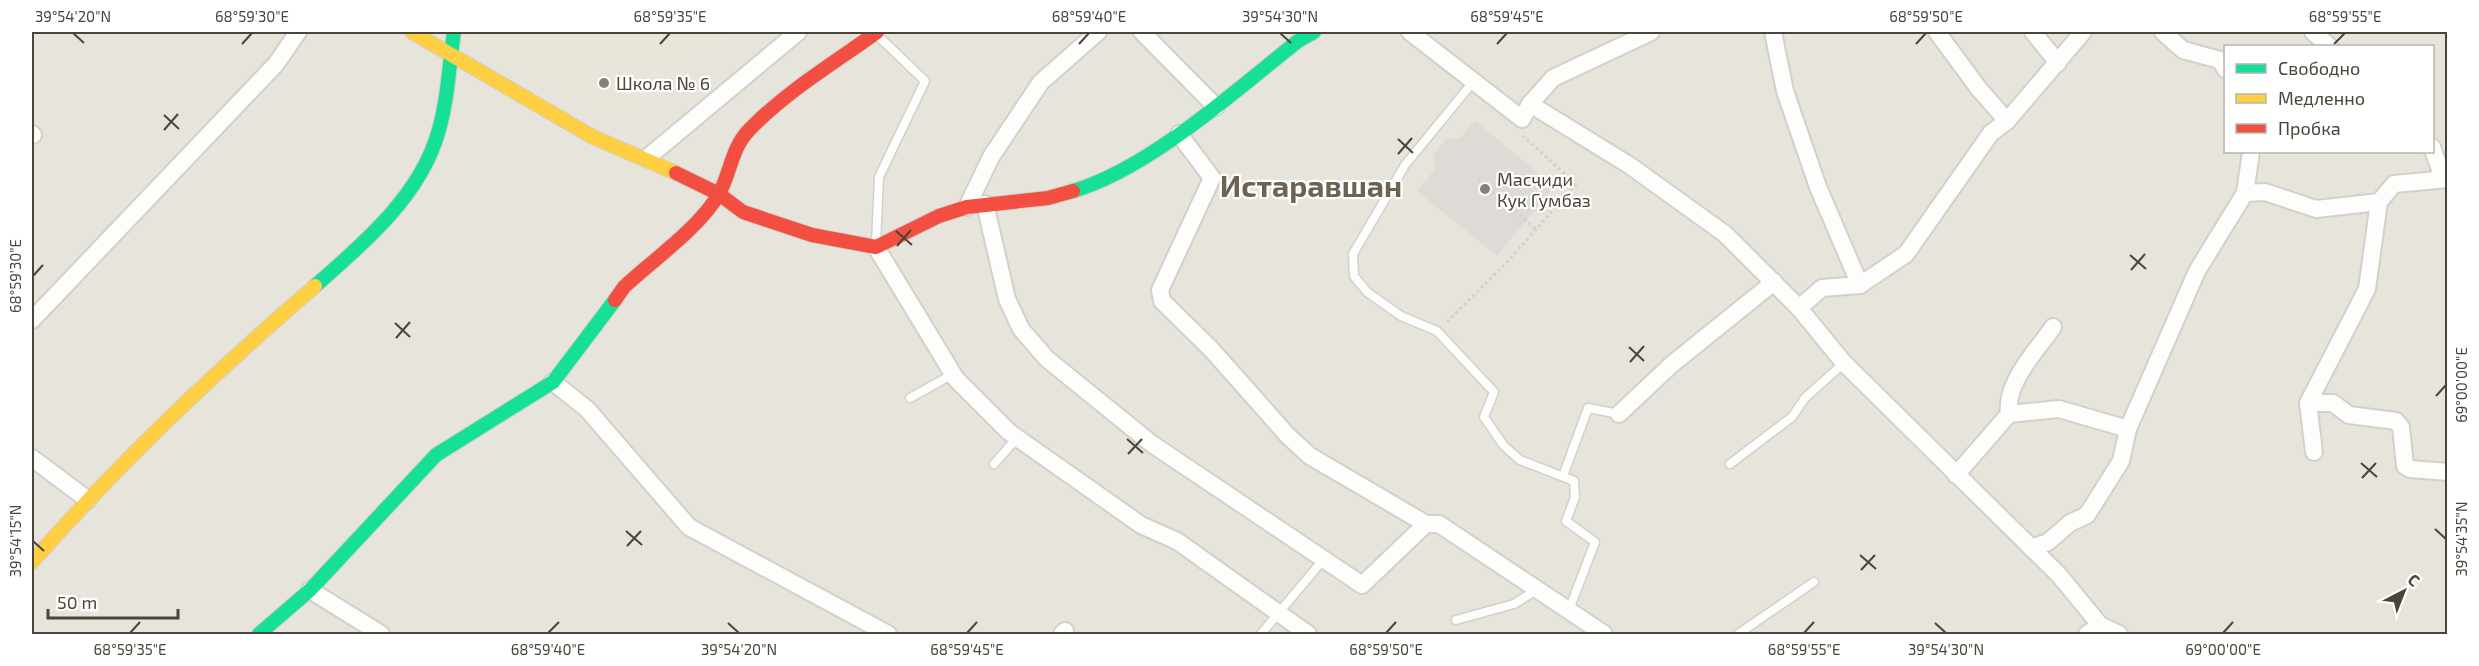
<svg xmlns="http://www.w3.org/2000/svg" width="2479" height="666" font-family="'Exo 2',sans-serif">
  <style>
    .residential { fill: #e7e4dc; fill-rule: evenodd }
    .education { fill: #eae5da }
    .building { fill: #dedbd6 }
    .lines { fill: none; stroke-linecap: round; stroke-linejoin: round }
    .lane-casing { stroke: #d2d0cb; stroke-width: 11 }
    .street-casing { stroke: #d2d0cb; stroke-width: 20 }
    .fast-casing { stroke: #d3cfc5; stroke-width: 16 }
    .slow-casing { stroke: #d3cfc5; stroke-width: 16 }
    .jam-casing { stroke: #d3cfc5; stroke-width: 16 }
    .path { stroke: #d3d2cc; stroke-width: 3; stroke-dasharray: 3 3; stroke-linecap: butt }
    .lane { stroke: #fdfdfc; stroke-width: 8 }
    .street { stroke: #fdfdfc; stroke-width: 16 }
    .fast { stroke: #16e098; stroke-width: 14 }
    .slow { stroke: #ffcf43; stroke-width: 14 }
    .jam { stroke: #f24e42; stroke-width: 14 }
    .ticks { fill: none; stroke: #4b4439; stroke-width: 2 }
    .poi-dot { fill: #868178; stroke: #fff; stroke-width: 2 }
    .labels { text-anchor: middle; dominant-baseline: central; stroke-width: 4.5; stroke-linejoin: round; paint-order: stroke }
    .poi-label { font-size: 18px; fill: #4b4439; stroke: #fff; text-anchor: start }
    .town-label { font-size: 30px; font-weight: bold; fill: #6e6250; stroke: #fff }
    .neatline { fill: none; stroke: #4b4439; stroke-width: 2 }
    .ticks-label { font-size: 15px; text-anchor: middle; fill: #4b4439 }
  </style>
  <rect width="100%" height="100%" fill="#f4f2ee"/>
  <path class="residential" d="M32,32h2415v602h-2415zM2226,46h206v106h-206z"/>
  <path class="education" d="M459,32h257l11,8 -112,86 -158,-86z"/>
  <path class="building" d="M1475,120l79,67 -57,69 -80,-65 18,-22 -2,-14 13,-16 15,-1z"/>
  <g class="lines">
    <g class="lane-casing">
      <g id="lane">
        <path d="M1473,82l-68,83 -52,89 1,22 13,16 34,24 36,15 57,61 -10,25 20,29 16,14 54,21 1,16 -9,24 29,21 -26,68"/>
        <path d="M876,243l3,-66 46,-96 -48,-46"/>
        <path d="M910,398l43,-24"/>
        <path d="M994,464l23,-26"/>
        <path d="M1730,464l62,-47 13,-19 39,-35"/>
        <path d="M1563,476l25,-68 31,6"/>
        <path d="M1456,620l58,-16 24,-15"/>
        <path d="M1261,634l62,-74"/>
        <path d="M1738,634l76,-52"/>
      </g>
    </g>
    <g class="street-casing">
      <g id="street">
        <path d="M1142,32l74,75"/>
        <path d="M1410,32l112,87 8,-15 23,-26 98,-46"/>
        <path d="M1773,32l12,59 33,96 42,98"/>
        <path d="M1937,32l42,57 28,32"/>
        <path d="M2033,32l25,31"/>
        <path d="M2163,32l20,18 37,10 6,10"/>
        <path d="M2313,32l16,14"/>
        <path d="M1530,104l99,61 96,69 74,74 45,55 215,212 41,50 19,9"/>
        <path d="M32,134l1,1"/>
        <path d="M1179,134l33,44 -52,112 2,11 49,48 77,87 22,20 116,68h13l165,110"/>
        <path d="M2432,147l11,31"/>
        <path d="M647,158l151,-126"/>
        <path d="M2245,193l20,-1 51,17 63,-7"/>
        <path d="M985,204l22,95 14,30 26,30 105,85 210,141 64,-61"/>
        <path d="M967,207l24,-50 50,-75 57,-50"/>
        <path d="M876,247l80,132 53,53 132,93 36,16 131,93"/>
        <path d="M1799,308l23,-20 38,-3 46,-31 85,-121 16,-12 76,-89"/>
        <path d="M32,320l244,-256 22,-32"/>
        <path d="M553,382l34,27 102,118 199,107"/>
        <path d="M2308,403h25l16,12 47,6 5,6 4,39 5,3 38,3"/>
        <path d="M1619,414l52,-49 103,-83"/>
        <path d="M2009,414c-4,-32 27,-62 44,-87"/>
        <path d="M2314,452l-6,-49 59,-114 12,-87 15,-18 54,-5"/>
        <path d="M32,458l56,42"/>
        <path d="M1956,475l53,-61 50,-5 69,20 69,-158 48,-78 6,-41"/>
        <path d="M2031,548l17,-6 22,-19 17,-8 34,-54 7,-32"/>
        <path d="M310,590l71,44"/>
        <path d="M1062,634l3,-3"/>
        <path d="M2087,634l13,-9"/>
      </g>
    </g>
    <g class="fast-casing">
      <g id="fast">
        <path d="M1073,191c76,-22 163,-101 225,-150l16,-9"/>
        <path d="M315,286c48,-42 105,-90 123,-153 10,-33 11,-68 16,-101"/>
        <path d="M259,634l51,-44 126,-135 117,-73 62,-82"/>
      </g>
    </g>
    <g class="slow-casing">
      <g id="slow">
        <path d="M412,32l181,105 83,36"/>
        <path d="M32,562c90,-102 180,-187 283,-276"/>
      </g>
    </g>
    <g class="jam-casing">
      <g id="jam">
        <path d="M676,173l43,21 24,18 69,23 64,12 63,-31 28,-9 81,-9 25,-7"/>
        <path d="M615,300l9,-13c29,-27 75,-59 95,-93 12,-22 12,-46 31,-65 37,-38 84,-66 127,-97"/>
      </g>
    </g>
    <g class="path">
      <path d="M1478,180l59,50"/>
      <path d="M1447,322l60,-60 69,-78 -53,-48"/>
    </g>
    <use href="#lane" class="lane"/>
    <use href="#street" class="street"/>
    <use href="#fast" class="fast"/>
    <use href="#slow" class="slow"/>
    <use href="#jam" class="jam"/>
  </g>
  <path class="ticks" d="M73,33l11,10M1280,33l11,10M242,44l10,-11M660,44l10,-11M1079,44l10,-11M1497,44l10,-11M1916,44l10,-11M2334,44l11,-11M164,115l15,14M164,130l14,-16M1398,139l15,14M1398,154l14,-16M896,231l16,14M897,246l14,-16M2130,255l16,14M2131,270l14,-16M33,276l10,-11M395,323l15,14M396,338l14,-16M1629,347l15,14M1630,362l14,-16M2436,396l10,-11M1127,439l16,14M1128,454l14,-15M2361,463l16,14M2362,478l14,-15M2435,529l11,10M626,531l16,14M33,541l11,10M627,546l14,-15M1860,555l16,14M1861,570l14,-15M728,623l11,10M1935,623l11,10M130,633l10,-11M548,633l11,-11M967,633l10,-11M1386,633l10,-11M1804,633l10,-11M2223,633l10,-11"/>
  <g class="poi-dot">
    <circle cx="604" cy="83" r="6"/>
    <circle cx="1485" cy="189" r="6"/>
  </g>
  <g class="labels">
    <g class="poi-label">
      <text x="616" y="83">Школа № 6</text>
      <text x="1497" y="179">Масҷиди<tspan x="1497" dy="21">Кук Гумбаз</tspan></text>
    </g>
    <g class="town-label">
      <text x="1311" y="185">Истаравшан</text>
    </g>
  </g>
  <rect width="2479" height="666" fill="none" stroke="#ffffff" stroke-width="66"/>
  <rect x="2224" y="45" width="210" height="108" fill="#ffffff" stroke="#b7b4b0" stroke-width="1.5"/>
  <rect x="2236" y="64" width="30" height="9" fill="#16e098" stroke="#b7b4b0" stroke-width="1.5"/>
  <text x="2278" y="75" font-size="18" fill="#4b4439">Свободно</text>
  <rect x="2236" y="94" width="30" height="9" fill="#ffcf43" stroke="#b7b4b0" stroke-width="1.5"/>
  <text x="2278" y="105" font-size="18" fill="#4b4439">Медленно</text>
  <rect x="2236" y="124" width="30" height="9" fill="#f24e42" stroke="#b7b4b0" stroke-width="1.5"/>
  <text x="2278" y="135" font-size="18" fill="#4b4439">Пробка</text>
  <g transform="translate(2404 591) rotate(42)" stroke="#ffffff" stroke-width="4.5" paint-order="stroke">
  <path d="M0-4.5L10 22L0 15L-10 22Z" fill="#4b4439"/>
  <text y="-9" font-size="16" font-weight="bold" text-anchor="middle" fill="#4b4439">С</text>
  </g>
  <path d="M48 609v9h130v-9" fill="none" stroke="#4b4439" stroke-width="3"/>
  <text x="57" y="609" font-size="18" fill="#4b4439" stroke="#ffffff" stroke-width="4.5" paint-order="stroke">50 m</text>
  <rect x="33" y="33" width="2413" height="600" class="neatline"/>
  <g class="ticks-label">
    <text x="73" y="22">39°54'20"N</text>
    <text x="252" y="22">68°59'30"E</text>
    <text x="670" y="22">68°59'35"E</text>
    <text x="1089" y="22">68°59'40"E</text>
    <text x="1280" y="22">39°54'30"N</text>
    <text x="1507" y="22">68°59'45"E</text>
    <text x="1926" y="22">68°59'50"E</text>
    <text x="2345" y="22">68°59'55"E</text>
    <text transform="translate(16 276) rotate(-90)" y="5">68°59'30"E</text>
    <text transform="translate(2462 385) rotate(-90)" y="5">69°00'00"E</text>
    <text transform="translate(2462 539) rotate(-90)" y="5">39°54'35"N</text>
    <text transform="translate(16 541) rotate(-90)" y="5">39°54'15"N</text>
    <text x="130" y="655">68°59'35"E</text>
    <text x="548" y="655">68°59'40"E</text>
    <text x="739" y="655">39°54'20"N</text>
    <text x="967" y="655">68°59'45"E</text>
    <text x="1386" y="655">68°59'50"E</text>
    <text x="1804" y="655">68°59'55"E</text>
    <text x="1946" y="655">39°54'30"N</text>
    <text x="2223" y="655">69°00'00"E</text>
  </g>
</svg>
